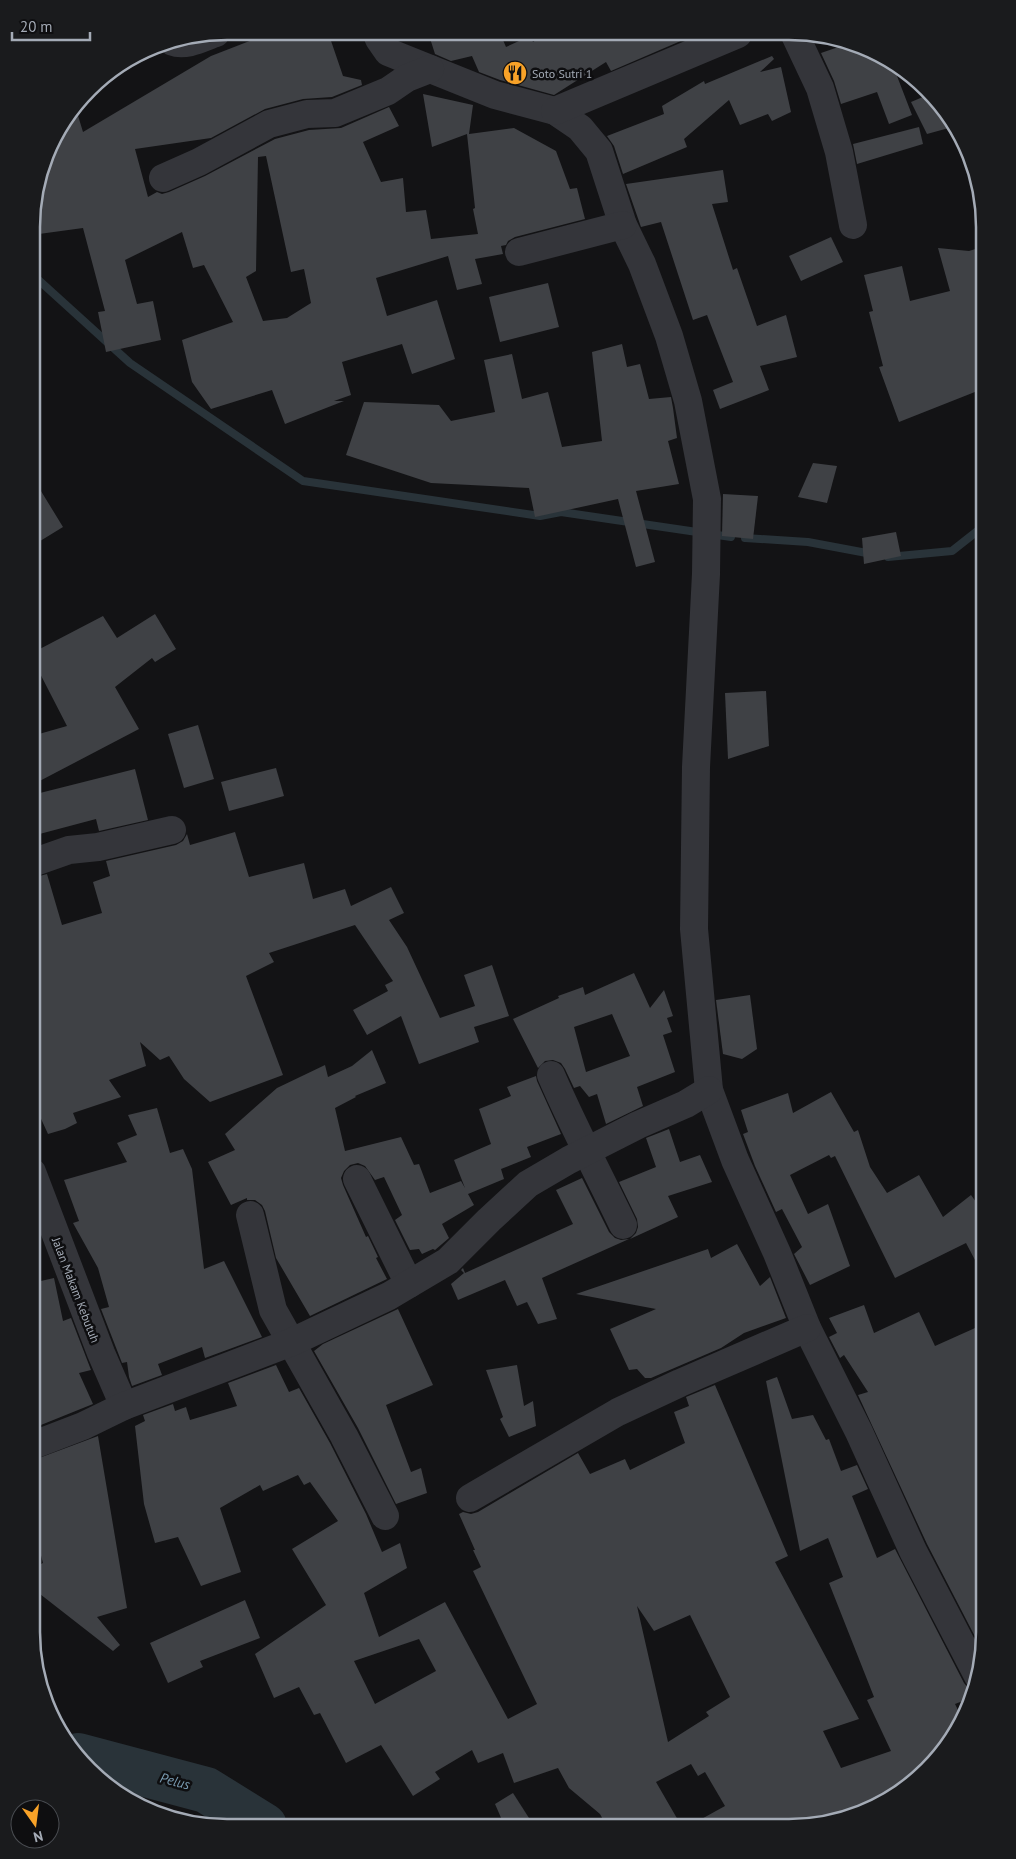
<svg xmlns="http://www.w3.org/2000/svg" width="1016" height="1859" font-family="'PT Sans',sans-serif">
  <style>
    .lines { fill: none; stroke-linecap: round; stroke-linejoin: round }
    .stream { stroke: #293339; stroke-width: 8 }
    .river { stroke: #293339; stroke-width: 46 }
    .building { fill: #3f4145; fill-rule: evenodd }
    .minor { stroke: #34353a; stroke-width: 28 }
    .labels { text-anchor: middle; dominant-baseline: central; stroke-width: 5; stroke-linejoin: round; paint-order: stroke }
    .poi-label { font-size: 12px; fill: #a4abb6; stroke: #0e0e10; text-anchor: start }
    .street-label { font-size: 12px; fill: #a4abb6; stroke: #0e0e10 }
    .water-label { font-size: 14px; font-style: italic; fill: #7a9cb3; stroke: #0e0e10 }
    .rim { fill: none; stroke: #a4abb6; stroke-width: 2.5 }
  </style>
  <rect width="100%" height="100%" fill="#131315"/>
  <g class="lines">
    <g class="stream">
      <path d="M33,275l97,88 173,118 237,35 21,-4 170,25"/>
      <path d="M745,538l63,4 64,12"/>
      <path d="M888,557l64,-6 33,-26"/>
    </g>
    <path class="river" d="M78,1756l128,34 58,36"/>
  </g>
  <g class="building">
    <path d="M273,32h55l15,44 18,4 1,5 -30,12 -29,2 -38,10 -54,29 -76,11 13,48 9,-5 5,2 7,-2 36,-16 70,-37 34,-9 32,-2 48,-21 10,19 -36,16 18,40 22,-4 3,34 20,-2 5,29 47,-5 -5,-25 2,-1 -8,-74 -35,13 -9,-53 50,11 -4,29 45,-6 42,23 14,38 7,-1 8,31 -70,18 -7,4 -2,4 -5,1 2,8 -28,5 7,25 -25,6 -9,-34 -72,22 11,38 50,-16 18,59 -43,15 -10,-30 -60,18 9,33 -17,6h10l-59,23 -13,-34 -61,19 -19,-27 -10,-42 51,-18 -29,-57 -11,3 -11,-36 -57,28 12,44 16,-3 8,39 -55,12 -8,-40 7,-1 -22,-83 -44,6 -6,-15v-17l19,-62 24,-31 7,23 128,-76zM266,156l25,116 13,-3 7,34 -24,15 -24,3 -17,-44 10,-6 2,-114z"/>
    <path d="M428,32l72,1 6,14 24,-11 3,6 14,-9 150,1 -86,37 -5,-9 -52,33 -54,-15 -21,-8 -7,-16 -21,5 -16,-7z"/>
    <path d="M850,43l25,8 17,12 20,52 -23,9 -12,-32 -36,12 -7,-23 -13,-28z"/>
    <path d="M772,56l2,3 -14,13 21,-5 10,45 -19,9 -4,-7 -28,11 -11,-25 -45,39 3,8 -64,27 -9,-28 -7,-10 57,-22 -2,-8 42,-25 1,3z"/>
    <path d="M930,94l22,24 4,8 -29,8 -16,-32z"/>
    <path d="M919,127l4,17 -66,20 -4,-20z"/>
    <path d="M723,170l5,32 -16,2 21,66 4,-2 20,58 29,-11 11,42 -37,9 9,24 -49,19 -7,-19 20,-8 -26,-67 -14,5 -32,-98 -20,5 -15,-43z"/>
    <path d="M831,237l12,25 -42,19 -12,-25z"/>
    <path d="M985,246v142l-86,34 -20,-55 4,-1 -14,-54 4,-1 -9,-36 38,-9 8,35 40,-10 -12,-43 31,3z"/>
    <path d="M548,283l11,44 -59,15 -11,-45z"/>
    <path d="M622,344l5,23 13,-3 9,35 22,-2 2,11 4,30 -9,3 11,43 -43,7 19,71 -19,5 -18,-68 -83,18 -6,-29 -98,-5 -85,-28 18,-53 75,3 12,16 44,-9 -11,-52 28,-6 10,45 26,-7 14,55 40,-6 -10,-89z"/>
    <path d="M813,463l24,3 -10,37 -29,-6z"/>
    <path d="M33,478l30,49 -31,19 1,-49z"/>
    <path d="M723,494l35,2 -5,43 -31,-3z"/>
    <path d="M896,532l5,24 -37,8 -2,-26z"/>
    <path d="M155,614l21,35 -21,13 -3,-4 -37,29 24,42 -107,56v-49l35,-10 -35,-68v-5l71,-37 14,22z"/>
    <path d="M766,691l3,55 -41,13 -3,-66z"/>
    <path d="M198,725l16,54 -30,9 -16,-54z"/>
    <path d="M276,768l8,28 -55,15 -8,-29z"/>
    <path d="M135,769l13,51 -49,11 -3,-12 -64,17v-41z"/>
    <path d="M235,832l14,45 55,-14 9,36 32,-10 6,17 40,-19 13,26 -15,7 18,27 33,71 35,-12 -11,-31 28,-10 17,51 -35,11 5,15 -60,22 -18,-48 -34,19 -14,-25 35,-19 -3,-6 8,-4 -38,-56 -86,28 5,9 -28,14 37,99 -73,27 -26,-23 -15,-23 -9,4 -20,-18 6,24 -37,14 12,17 -48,16 4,10 -12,6 -17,5 -16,-35v-75l7,-3 -7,-25v-118l15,-4 15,51 40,-12 -9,-31 17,-6 -4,-15 70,-16 7,-4 4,-7 3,11z"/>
    <path d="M634,973l16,35 14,-18 9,26 -6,2 5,14 -9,3 12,37 -38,15 6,19 -37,18 -9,-30 -8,3 -9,-11 -6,2 -9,-19 -4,-6 -8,-3 -8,1 -7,7 -25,-49 46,-21 -1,-2 25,-9 2,8zM612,1014l18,42 -44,16 -12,-45z"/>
    <path d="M750,995l7,54 -15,10 -19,-5 -7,-54z"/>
    <path d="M372,1050l14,33 -31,13 1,1 -21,11 10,43 56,-14 13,28 5,-1 11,29 31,-12 4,7 -11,-28 37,-16 -12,-35 32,-13 -4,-9 29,-11 1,5 24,53 -34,13 4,10 -30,12 3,10 -36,15 6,11 -32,19 7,14 -14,12 -2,-1 -11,5 -3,-5 -9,1 -15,-30 7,-5 -18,-38 -9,3 -10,-14 -7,-3 -8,2 -6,6 -3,7 2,7 23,52 2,-1 10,21 -2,1 11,21 -77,37 -34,-58 -11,-47 -3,-6 -7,-5h-8v-2l-16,7 -23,-43 27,-12 -10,-16 52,-46 48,-23 3,12 24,-11z"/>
    <path d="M831,1092l23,40 4,-2 12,37 17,26 32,-18 24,42 28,-22 13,18v64l-18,-34 -71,35 -60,-122 -4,2 -2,-3 -39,20 18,39 20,-10 22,62 -40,19 -16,-31 8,-7 -20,-38 -6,3 -21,-46 -12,-32 5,-2 -7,-22 47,-17 5,20z"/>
    <path d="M157,1108l13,45 13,-4 9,20 12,100 20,-8 38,76 -57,21 -3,-11 -44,17 4,11 -30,11 -3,-9 -2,-15 -5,1 -21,-54 8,-2 -11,-39 -25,-45 6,-2 -15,-41 63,-18 -10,-19 20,-8 -9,-20z"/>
    <path d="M669,1129l11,33 20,-7 12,27 -44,14 10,21 -48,22 6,-6 2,-6 -1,-8 -18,-37 37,-15 -10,-29z"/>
    <path d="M582,1178l27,54 6,6 6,2 8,-1 -87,39 15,41 -19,5 -11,-22 -10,4 -12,-26 -47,20 -7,-16 13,-11 -3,-3 2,-2 2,5 108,-49 -17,-34z"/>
    <path d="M737,1244l23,42 10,-9 16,41 -42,15 -23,15 -70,30h-6l-8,-9 -8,1 -19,-41 46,-20 -80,-15 132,-45 3,9z"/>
    <path d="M54,1278l9,43 8,-3 20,52 -12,3 14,31 -62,25 1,-146z"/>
    <path d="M864,1305l10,28 45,-21 16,34 49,-22v321l-1,7 -56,-108 -69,-149 10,-3 -24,-37 -4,3 -11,-21 8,-4 -8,-15z"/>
    <path d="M398,1309l35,76 -47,20 25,67 10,-4 6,25 -31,11 -38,-76 -44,-77 9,-7z"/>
    <path d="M276,1365l13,27 10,-4 31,55 36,71 16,38 18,-9 7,25 -43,25 15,44 66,-35 63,117 29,-15 -64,-133 8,-4 -8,-17h2l-16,-36 4,-2 8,2 7,-2 100,-59 12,21 35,-15 5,11 55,-27 -11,-31 15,-6 -3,-9 29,-12 73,171 -13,6 84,157 -36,12 18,37 50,-17 -24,-51 7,-3 -45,-114 14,-6 -15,-39 -28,13 -34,-170 11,-4 15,42 21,-4 13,25 3,-1 12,32 16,-6 11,24 -16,7 25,62 18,-9 69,134 5,6 6,2 -1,4 -1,2 -18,7 7,14 -18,33 -36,36 -56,30 -63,11 -102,-1 38,-21 -20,-34 -7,4 -7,-12 -35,18 26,45h-75l-7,-13 -31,-26 -11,-20 -44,15 -11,-30 -25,10 -6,-13 -37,22 5,7 -27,17 -32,-51 -35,18 -26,-50 -6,2 -15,-28 -25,11 -19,-44 71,-49 -34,-56 46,-28 -28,-39 -6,3 -6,-10 -35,16 -3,-6 -40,23 21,64 -40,14 -23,-49 -23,6 -11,-39 -9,-78 10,-5 -2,-6 30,-11 2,7 11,-4 4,13 47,-14 -9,-23zM637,1606l17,25 36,-16 40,82 -24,15 3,4 -41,26zM419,1639l17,32 -61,33 -21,-43z"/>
    <path d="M517,1365l7,41 9,-5 3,25 -27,11 -9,-18 3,-2 -17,-47z"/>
    <path d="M98,1436l29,172 -30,9 23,28 -7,6 -82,-64v-18l12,-6 -12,-46v-56z"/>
    <path d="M245,1600l15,38 -60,23 3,6 -35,16 -18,-40z"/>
    <path d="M513,1793l16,25 -15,9h-9l-10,-23z"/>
  </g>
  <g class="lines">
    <g class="minor">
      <path d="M376,32l3,7 9,13 107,43 60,16 25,17 19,23 24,74 19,39 27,72 19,65 19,98 -1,75 -10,193 -2,162 15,161 26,70 42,93 30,75 52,104 54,119 65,125"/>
      <path d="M795,35l25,53 19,64 14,73"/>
      <path d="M173,42c13,5 31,-5 43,-9"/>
      <path d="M555,111l183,-77"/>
      <path d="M163,178l36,-16 70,-38 38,-10 28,-1 53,-22 19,-13 23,-9"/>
      <path d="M519,252l104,-27"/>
      <path d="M32,863l37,-13 29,-3 74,-17"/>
      <path d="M551,1075c22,51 48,100 72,150"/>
      <path d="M32,1172l69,181 23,53"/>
      <path d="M357,1179l52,105"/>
      <path d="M250,1215l23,95 71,126 41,80"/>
      <path d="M31,1446l52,-20 41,-20 168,-64 97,-46 59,-35 41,-41 39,-36 41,-24 69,-35 48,-21 23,-14"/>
      <path d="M470,1498l148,-86 62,-29 127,-55"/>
    </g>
  </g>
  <defs>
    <g id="restaurant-disc" transform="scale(1.25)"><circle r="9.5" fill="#f8a228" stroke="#0e0e10"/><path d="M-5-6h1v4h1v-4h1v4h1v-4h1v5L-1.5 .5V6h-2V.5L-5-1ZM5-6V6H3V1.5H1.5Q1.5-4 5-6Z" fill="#111"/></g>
  </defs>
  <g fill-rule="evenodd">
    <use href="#restaurant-disc" x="515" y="73"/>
  </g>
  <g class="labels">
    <g class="poi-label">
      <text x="532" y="73">Soto Sutri 1</text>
    </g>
    <g class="street-label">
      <text transform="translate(76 1290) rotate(69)">Jalan Makam Kebutuh</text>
    </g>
    <g class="water-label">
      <text transform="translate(175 1781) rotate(15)">Pelus</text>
    </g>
  </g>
  <path d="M0 0H1016V1859H0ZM227 40H789A187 187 0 0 1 976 227V1632A187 187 0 0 1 789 1819H227A187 187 0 0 1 40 1632V227A187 187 0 0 1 227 40Z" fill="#1a1b1d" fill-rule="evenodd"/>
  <path class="rim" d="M227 40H789A187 187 0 0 1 976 227V1632A187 187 0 0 1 789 1819H227A187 187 0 0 1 40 1632V227A187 187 0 0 1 227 40Z"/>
  <g transform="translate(35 1824) rotate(166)"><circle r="24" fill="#0e0e10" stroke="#4a4d52"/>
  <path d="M0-4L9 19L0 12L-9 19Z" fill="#f8a228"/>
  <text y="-8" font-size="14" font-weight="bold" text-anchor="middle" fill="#a4abb6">N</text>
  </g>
  <path d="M12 32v8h78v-8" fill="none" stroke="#a4abb6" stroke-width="2.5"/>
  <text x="20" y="32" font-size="15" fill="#a4abb6" stroke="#0e0e10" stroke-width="4" paint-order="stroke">20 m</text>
</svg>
